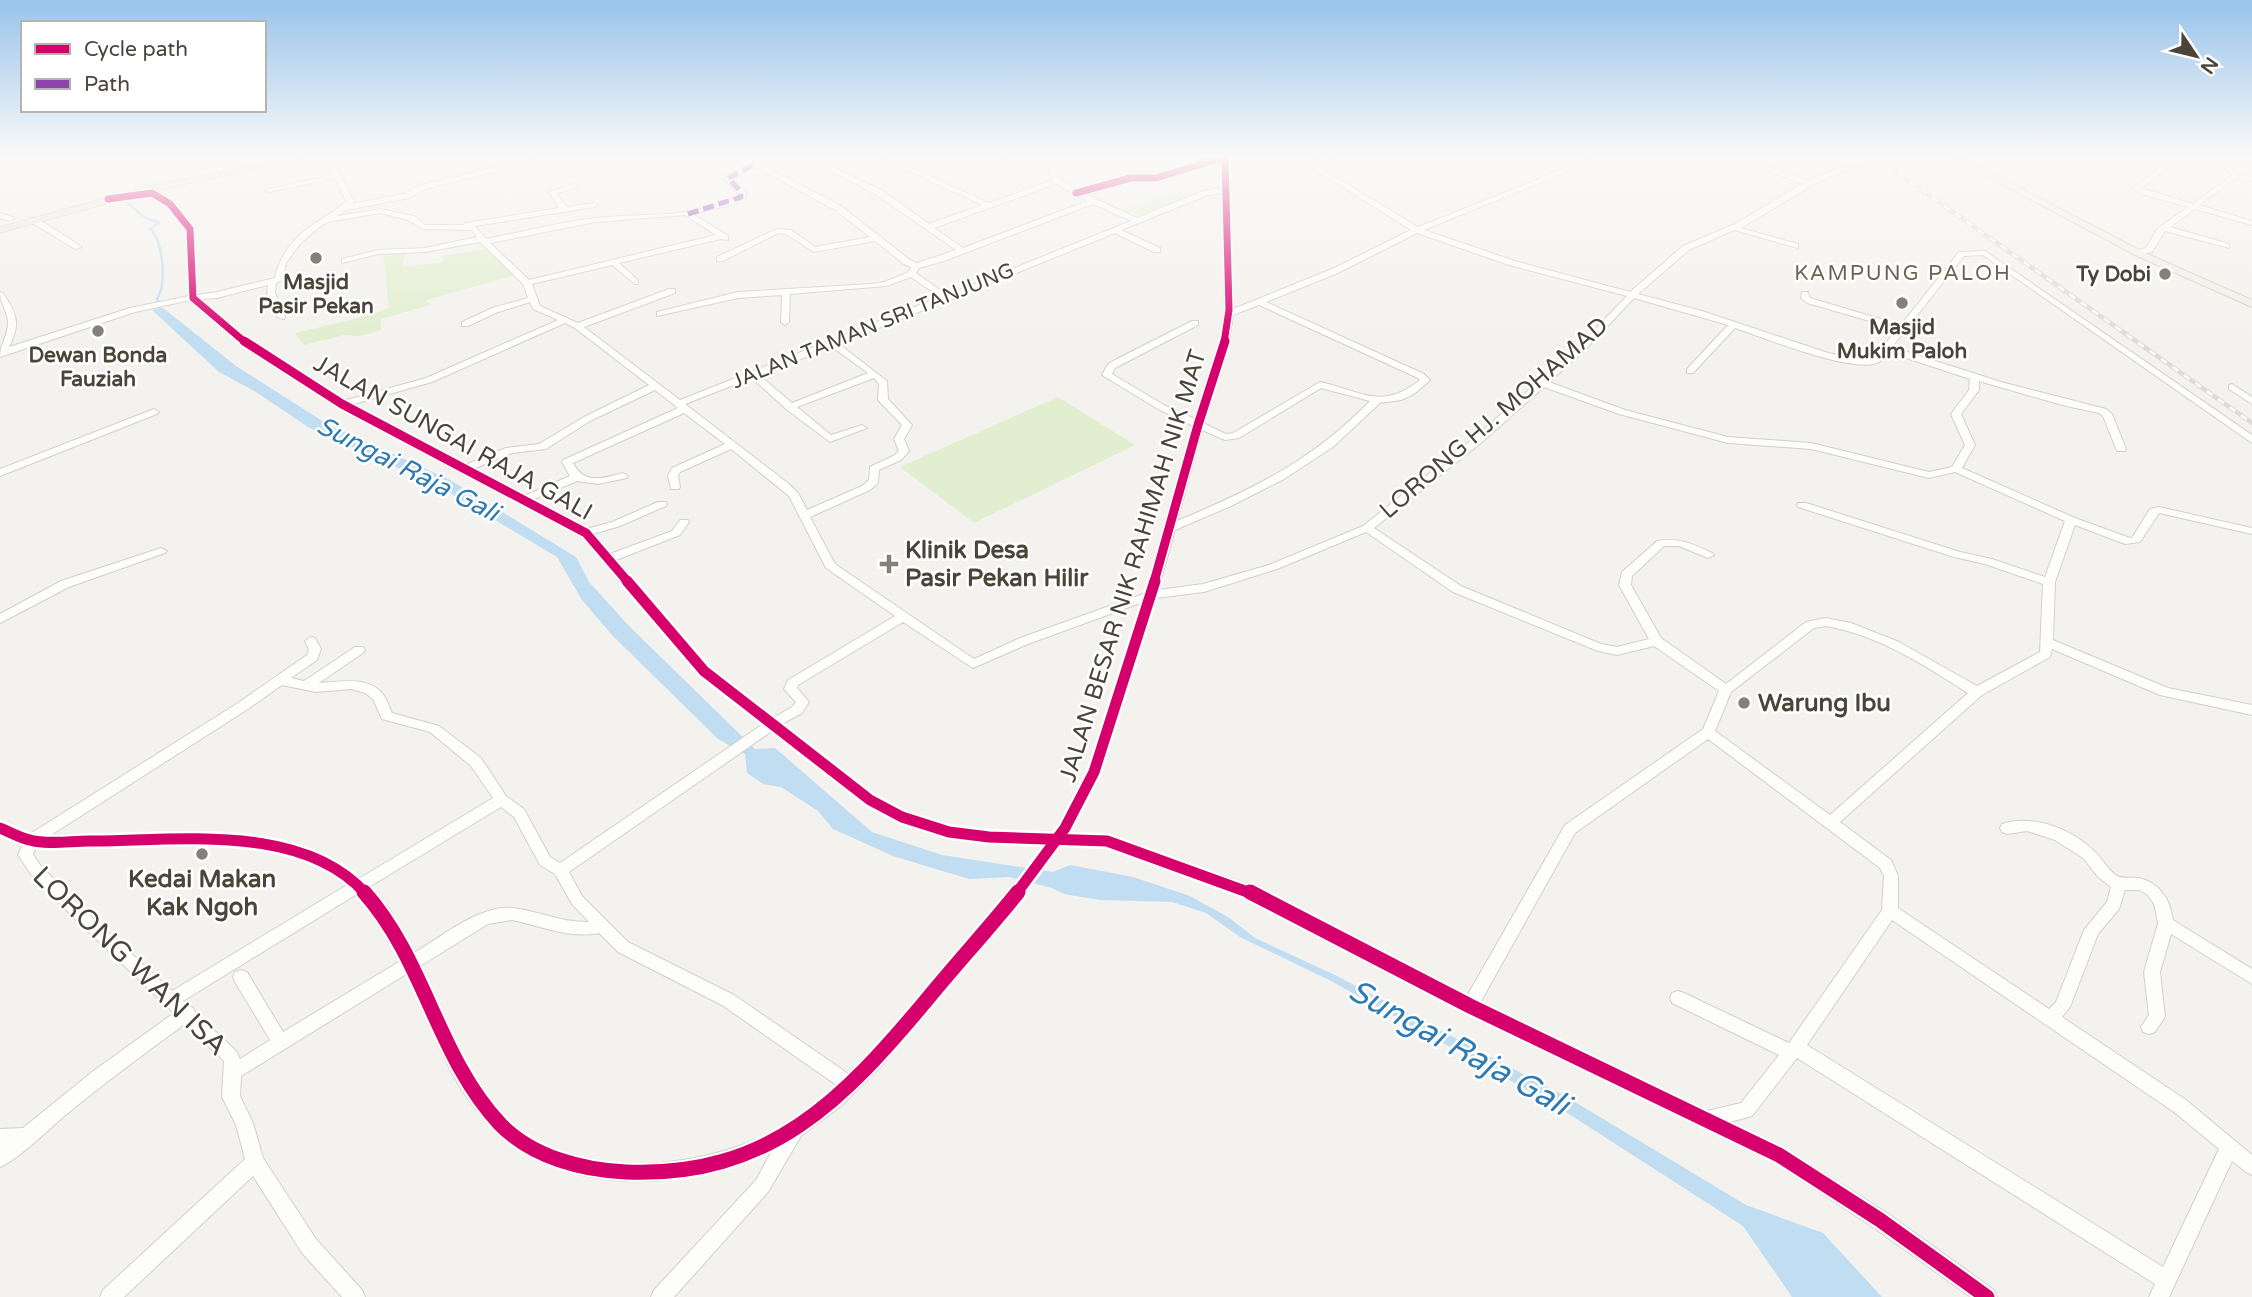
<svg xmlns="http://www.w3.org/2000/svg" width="2252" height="1297" font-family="'Varela Round',sans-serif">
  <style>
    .green { fill: #e1eecf }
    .water { fill: #c0ddf1 }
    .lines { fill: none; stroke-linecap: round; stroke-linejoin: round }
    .stream { stroke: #c0ddf1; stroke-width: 2.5 }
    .minor-casing { stroke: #d2d0cb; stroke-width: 2 }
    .major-casing { stroke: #d6cebb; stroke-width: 2 }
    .highway-casing { stroke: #ccbfa9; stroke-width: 1 }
    .minor { fill: #fdfdfc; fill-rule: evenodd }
    .major { fill: #f2efe6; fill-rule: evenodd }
    .highway { fill: #ede8db; fill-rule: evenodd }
    .rail-casing { stroke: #dbdbda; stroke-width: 4.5 }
    .rail { stroke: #fff; stroke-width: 2.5; stroke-dasharray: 7; stroke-linecap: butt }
    .quiet { stroke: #8e44ad; stroke-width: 5; stroke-dasharray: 11 5; stroke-linecap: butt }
    .cycleway-far3-casing { stroke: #fff; stroke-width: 10 }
    .cycleway-far2-casing { stroke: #fff; stroke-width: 12 }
    .cycleway-far1-casing { stroke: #fff; stroke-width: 16 }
    .cycleway-casing { stroke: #fff; stroke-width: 19 }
    .cycleway-far3 { stroke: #d6006c; stroke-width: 7 }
    .cycleway-far2 { stroke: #d6006c; stroke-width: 9 }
    .cycleway-far1 { stroke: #d6006c; stroke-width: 11 }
    .cycleway { stroke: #d6006c; stroke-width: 15 }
    .poi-dot { fill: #868178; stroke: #fff; stroke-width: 2.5 }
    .labels { text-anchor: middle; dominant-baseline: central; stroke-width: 5; stroke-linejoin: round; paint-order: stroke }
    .far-neighbourhood-label { font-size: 21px; letter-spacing: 2px; fill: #6e6250; stroke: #fff }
    .far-poi-label { font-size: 21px; font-weight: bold; fill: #4b4439; stroke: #fff }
    .far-street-label { font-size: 21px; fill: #4b4439; stroke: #fff }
    .street-label { font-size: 24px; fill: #4b4439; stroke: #fff }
    .poi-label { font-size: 24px; font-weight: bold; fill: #4b4439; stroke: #fff; text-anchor: start }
    .water-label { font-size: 26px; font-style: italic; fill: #2e7ab2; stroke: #fff }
    .near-street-label { font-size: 28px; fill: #4b4439; stroke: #fff }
    .near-water-label { font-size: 32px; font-style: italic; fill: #2e7ab2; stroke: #fff }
  </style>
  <rect width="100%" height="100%" fill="#f4f2ee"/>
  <g class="green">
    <path d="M1180,191l11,6 -47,19 -19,-6z"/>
    <path d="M486,249l29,26 -89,25 4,5 -49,14v11l-22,6 -15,-1 -40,10 -9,-12c17,-4 86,-19 94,-26l-6,-53h22l-3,13 41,-5 -1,-6z"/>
    <path d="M1058,397l77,48 -161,78 -74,-56z"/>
  </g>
  <path class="water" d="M163,308l73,58 91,58 123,56 126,77 13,25 40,44 126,123 20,-1 97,84 70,23 111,17 17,-7 63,12 57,19 38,21 27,21 80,37 230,121 181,109 77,28 59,64h-90l-49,-71 -185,-119 -227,-126 -91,-44 -34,-24 -34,-11 -72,-2 -36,-6 -12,-6 -43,-11 -40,2 -76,-23 -60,-27 -15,-18 -37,-24 -18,-3 -16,-11 -2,-19 -27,-15 -105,-103 -31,-36 -25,-43 -117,-70 -132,-60 -52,-35 -37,-20 -67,-62z"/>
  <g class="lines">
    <path class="stream" d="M125,201l19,16 15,6 -9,6c13,11 17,55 7,70l4,12"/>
    <g class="minor-casing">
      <g id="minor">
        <path d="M225,157h6l-9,14h-4l-1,-1z"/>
        <path d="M325,157h6l23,44 -3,3 53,-10 16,-9 121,-28h11l-127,32 -16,9 -63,12 -9,6 43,-7 34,7 11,9h38l3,-2 93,-15 -10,-16 25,-8 4,2 -1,2 -20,5 9,14 28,-4 4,2 -4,2 -119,19 11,13c37,-7 73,-17 111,-21 44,-5 103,1 142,-23l-15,-17 27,-14 -11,-7h8l93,49 69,54 7,3 39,-13 -79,-55 -73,-38h8l71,34 46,33 53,-19 -103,-48h8l102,46 64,-23 -7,-18 -44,-3 -3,-2h83l-3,2 -26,3 7,18 17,10 54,-14h25l62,-19h10l5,152 99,-40 79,-39 -97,-61 -4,-6 -9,-6h8l5,3 22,-3 -19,6 2,4 99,60 176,-70h9l-179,73 91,31 115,31 53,-46 52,-22 67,-40 -67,-27h9l64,24 34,-14h22l-11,-10h7l13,11v2h-28l-34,16 -70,42 57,16v4l-64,-18 -45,20 -51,44 64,17 126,42 35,7 11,-2 23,-29 -90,-26 -6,-5 1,-6h6l1,5 4,2 88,26 58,-73 26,-1 267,184v8l-269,-188 -19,1 -72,91 109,35 105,27 6,5 14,35 -1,2h-8l-14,-35 -4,-3 -37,-8 -83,-24v9l-18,24 14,31 -13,23 113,50 55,20h2l18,-29 9,-2 93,21v6l-93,-21 -19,29 -15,2 -50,-19 -20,57 -2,58 115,48 84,17v10l-92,-20 -108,-46 -2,8 -68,38 -142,127 51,38 7,16v32l151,101 7,-7 28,-72 23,-28 4,-15 -13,-10 -15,-19 -28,-18 -28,-9 -20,3 -5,-2 -2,-4 2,-4c31,-10 70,5 92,27 9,8 13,18 23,25 7,3 15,1 22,2 21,5 31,21 34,42l79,49v15l-81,-50 -11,38 5,45 -10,15 -6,2 -6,-2 -2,-5 8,-12 -5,-43 14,-49 -4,-19 -6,-9 -9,-5h-14l-6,19 -21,25 -28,73 -8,10 124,83 66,55v20l-6,-3 -14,-11 -63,136h-20l6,-13 -358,-226 -45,58 -22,6 55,27 102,64 107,77 3,7h-26l-98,-70 -100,-66 -309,-150 -227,-119 -130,-45 -46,-2 -48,64 -132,157 -40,40 -40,30 -33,56 -94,105h-23l3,-7 102,-110 17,-31c-99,48 -230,50 -302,-46 -28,-38 -43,-87 -63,-130l-167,103 -1,20 13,27 10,35 53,81 46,51 3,7h-23l-40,-44 -49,-77 -129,121h-24l3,-7 142,-131 -9,-34 -14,-28 2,-36 -39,-37c-40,29 -79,58 -117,89 -17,14 -49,46 -68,54v-38l23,-1 69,-56 82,-59 -98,-93 -46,-47 -12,-18 5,-11 -23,-10v-12l30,12 208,-131 69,-48 2,-6 -4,-8 6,-4 4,1 6,11 -4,11 -26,18 13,3 51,-34h8l2,3 -2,3 -44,30c19,-1 47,-7 62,9 5,5 8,14 11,21l47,13 42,32 25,38 18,13 26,48 10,6 203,-139 -63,-50 -118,-139 -243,-129 -87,-54 -61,-52 -56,12 -135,45c0,-13 9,-23 8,-36 -1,-10 -8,-18 -8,-29l3,1c14,21 18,31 6,54l121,-39 59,-12 -3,-67 -19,-23 -11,-9 -9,-2 -18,3 -4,-2 1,-2 21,-3 14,2 12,9 20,25 4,68 20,-3 58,-14c4,-22 19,-41 39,-54 11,-8 23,-13 32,-23l-11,-23 -66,14 -4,-2 68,-15zM1222,160v28l-19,3 -66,27 -54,-25 48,-13h25zM756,167l79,43 35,27 -55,10 -24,-17 -14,-1 -60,28v4h6l55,-28 8,1 28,18 61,-11 29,23 7,3 -2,5 -25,10 -13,2 -133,8 -81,20v4l81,-18 44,-3 -1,27 4,3 4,-3 1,-28 96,-8 25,-9 29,20 -260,103 -96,-73 91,-34v-4h-6l-91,34 -38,-17 -8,-22 80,-19 23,19h3v-4l-19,-17 102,-24 7,1v-4l-35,-22 41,-10 12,-7v-4l-14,-14zM1056,184l31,17 -124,47 -29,-20zM1222,193l3,117 -4,30 -26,79 -31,-14 -52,-31 3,-6 83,-43v-4h-6l-77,39 -7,4 -6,11 56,34 35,17 -47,167 -126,45 -46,21 -139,-95 -25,-47 60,-27 8,-7 1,-13 22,-10 8,-9 -5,-12 8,-14 -24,-26 -1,-18 -48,-37 107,-43h5l1,-2 163,-66 39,19h6v-4l-39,-18 87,-35zM1093,204l38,17 -184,74 -31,-22 3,-5 25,-7zM380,213l28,7 15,9 49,1 5,7 -52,11 -47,2 -36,9v4l36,-9 47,-2 55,-10 43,42 5,14 -36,10 -30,14v4h6l30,-14 32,-10 3,7 25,11 -132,58 -83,23 -85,-53 -58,-49 17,-1 51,-13 -1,8 10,24 7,2 1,-2 -10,-24 1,-10 7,-3 3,-17 14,-19 17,-15 10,-7zM685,215l31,20 -187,45 -39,-37 105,-21zM1417,233l92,32 118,31 -50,52 -103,90 -111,88 -94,39 -66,19 -45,6 17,-60 56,-24 53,-27 49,-32 47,-44 21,-3 13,-6 14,-12 2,-2 -6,-6 -158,-72 72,-29zM1634,298l94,27 -41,44v4h6l42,-45c30,10 115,45 142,35 5,-2 8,-7 11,-11l82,27 -1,11 -18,24 14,31 -13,22 -23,5 -118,-29 -83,-6 -103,-27 -76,-28 34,-30zM1259,305l159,73 2,2c-39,31 -58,11 -100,2l-87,51 -7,1 -23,-11 26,-83 4,-25zM565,323l10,5 74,57 -65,32 -45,27 -33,4 -41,17 -115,-60 82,-23zM832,347l36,26 -76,30 -33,-28zM752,378l34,31 44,33 37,-14 -5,-3 -31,10 -34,-28 77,-29 5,6 -1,16 24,25 -8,14 5,12 -6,5 -23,11 -1,13 -7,6 -55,24 -9,-17 -9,-9 -104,-80zM1544,387l75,27 109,29 83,6 118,29 26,-6 110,49 -20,56 -53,-18 -32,-7 -154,-49h-8l-1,2 1,2 156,50 31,7 58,20 -3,68 -63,34 -78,-44 -48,-19 -25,-5 -20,4 -80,62 -65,-46 -30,-53 1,-9 32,-30h15l29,12 6,-3 -2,-2c-19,-9 -34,-16 -55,-12l-35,31 -3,13 30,54 -32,8 -16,-3 -140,-58 -87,-58 108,-86zM1321,388l49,13c-58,60 -117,88 -193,120l25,-91 23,10 14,-2zM655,390l23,18 -115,52 -1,2 8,14 -46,20 -51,-27 39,-16 34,-4 44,-28zM684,413l41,31 -53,24 -4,8 3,13h8l1,-2 -2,-11 2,-4 51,-23 58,47 37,72 69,48 -107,64 -4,9 12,13 -4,5 -19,11 -65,-50 -92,-108 64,-25 9,-13 -1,-2h-8l-8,11 -62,23 -17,-20 27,-8 46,-20 1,-2 -1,-2h-8l-46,20 -25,7 -55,-29 45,-19 21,3 29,-6 1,-2 -5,-3c-19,5 -39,12 -50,-10zM1366,532l87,60 145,59 19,4 37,-9 65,45 -16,38 -138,96 -98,171 -220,-112 -140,-49 -39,-1 33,-62 55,-174 48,-6 73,-23zM1143,602l-56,170 -13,27 -21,35c-34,-2 -68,-1 -102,-7 -66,-13 -118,-63 -169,-103l20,-11 7,-11 -12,-14 1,-3 105,-63 70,46 55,-24zM1826,626c52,9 98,39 142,67l-138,122 -115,-84 16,-39 83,-64zM282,685l34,7 35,-3 14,4 8,6 9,20 48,13 41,34 22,32 -133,80 -31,-20 -20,-8 -46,-12 -63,-4 -149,1 197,-126zM772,731l93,73 32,17 52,17 40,5 57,2 -44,55 -114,134 -38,41 -116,-80 -106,-53 -46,-46 -13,-24zM1708,739l172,129 4,8 -2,34 -93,133 -105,-50 -6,-2 -6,2 -2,5 2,5 107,52 -38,48 -34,8 -227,-108 95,-170zM501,807l13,10 26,48 15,9 17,30 17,18c-27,1 -50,-11 -76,-14 -32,-4 -72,29 -99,45l-25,-44 -20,-22zM200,845c40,1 84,2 120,22 9,5 18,12 27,18l-175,106 -86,-79 -46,-47 -7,-11 3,-7zM357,894l21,24 24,42 -119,72 -36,-60 -6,-2 -6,2 -2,5 2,5 35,58 -30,19 -4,-8 -41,-39 -2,-4 -10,-7zM512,920c30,6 56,19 87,13l19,19 104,53 116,81c-16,15 -32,29 -51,39 -77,43 -213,63 -281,-7 -41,-43 -60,-99 -86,-152l68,-42zM1892,920l282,192 45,37 -56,118 -356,-222z"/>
        <path d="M590,157h9l11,6 -5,1z"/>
        <path d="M2133,157h9l24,12 -24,19 2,1 49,15 39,-29 -21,-18h7l20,17 14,3v4l-15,-4 -38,28 53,16v4l-57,-16 -25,18 59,17v4l-64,-17 -13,21 -17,3v-4l11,-3 11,-19 31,-22 -50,-14 -4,-5 1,-2 23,-17z"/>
        <path d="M0,213l13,4 1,2 -4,2 -10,-3z"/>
        <path d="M31,218h6l45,29 -7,2 -44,-27z"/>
        <path d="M2232,384l20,13v7l-23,-15v-4z"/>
        <path d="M154,409l5,3 -2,2 -157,62v-7z"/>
        <path d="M161,548l6,3 -2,2 -96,34 -69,36v-9l61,-33z"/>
      </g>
    </g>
    <g class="major-casing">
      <path id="major" d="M1951,157h10l180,94 111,49v7l-117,-52z"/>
    </g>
    <g class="highway-casing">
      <path id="highway" d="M292,157h19l-161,35 -150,41v-6l149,-41z"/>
    </g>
    <use href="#minor" class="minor"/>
    <use href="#major" class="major"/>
    <use href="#highway" class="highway"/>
    <g class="rail-casing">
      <path id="rail" d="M1875,157l377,266"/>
    </g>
    <use href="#rail" class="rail"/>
    <path class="quiet" d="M688,214l53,-17v-5l-13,-14 28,-14"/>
    <g class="cycleway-far3-casing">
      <g id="cycleway-far3">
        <path d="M1076,193l55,-15h25l69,-21 4,153 -5,33"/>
        <path d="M108,199l44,-6 18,11 20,25 3,69 53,45"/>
      </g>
    </g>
    <g class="cycleway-far2-casing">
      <g id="cycleway-far2">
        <path d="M244,341l98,63 244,129 42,49"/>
        <path d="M1154,582l44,-157 27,-84"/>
      </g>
    </g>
    <g class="cycleway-far1-casing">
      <g id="cycleway-far1">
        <path d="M627,581l77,90 166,129 32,17 47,15 40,5 118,4 146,53"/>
        <path d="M0,828c10,4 20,10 30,12 17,5 41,1 59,1 86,0 213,-19 277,53"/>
        <path d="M1016,894l49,-66 29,-56 61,-191"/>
      </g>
    </g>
    <g class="cycleway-casing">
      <g id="cycleway">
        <path d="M364,892c61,68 73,165 136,232 32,33 82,46 126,48 144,6 218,-73 303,-175 29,-35 60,-69 89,-105"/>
        <path d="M1250,892l220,114 309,149 101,65 107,77"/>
      </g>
    </g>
    <use href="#cycleway-far3" class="cycleway-far3"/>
    <use href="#cycleway-far2" class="cycleway-far2"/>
    <use href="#cycleway-far1" class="cycleway-far1"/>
    <use href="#cycleway" class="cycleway"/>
  </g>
  <linearGradient id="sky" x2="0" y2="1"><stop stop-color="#98c4ec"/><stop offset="0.46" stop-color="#faf9f7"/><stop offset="1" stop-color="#faf9f7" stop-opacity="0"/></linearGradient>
  <rect width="2252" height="339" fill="url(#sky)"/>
  <g class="poi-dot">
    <circle cx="316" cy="258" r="7"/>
    <circle cx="2165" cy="274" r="7"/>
    <circle cx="1902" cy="303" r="7"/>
    <circle cx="98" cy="331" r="7"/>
    <path d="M885.5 553.5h7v7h7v7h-7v7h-7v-7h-7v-7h7z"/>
    <circle cx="1744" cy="703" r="7"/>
    <circle cx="202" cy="854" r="7"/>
  </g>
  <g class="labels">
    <g class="far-neighbourhood-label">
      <text x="1903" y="273">KAMPUNG PALOH</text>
    </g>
    <g class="far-poi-label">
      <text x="2151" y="274" text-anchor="end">Ty Dobi</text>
      <text x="316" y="282">Masjid<tspan x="316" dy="24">Pasir Pekan</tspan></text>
      <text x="1902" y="327">Masjid<tspan x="1902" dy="24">Mukim Paloh</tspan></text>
      <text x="98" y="355">Dewan Bonda<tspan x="98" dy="24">Fauziah</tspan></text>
    </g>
    <g class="far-street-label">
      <text transform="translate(873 326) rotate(-22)">JALAN TAMAN SRI TANJUNG</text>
    </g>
    <g class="street-label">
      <text transform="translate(1494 418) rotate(-41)">LORONG HJ. MOHAMAD</text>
      <text transform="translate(453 438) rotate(29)">JALAN SUNGAI RAJA GALI</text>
      <text transform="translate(1133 566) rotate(-73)">JALAN BESAR NIK RAHIMAH NIK MAT</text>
    </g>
    <g class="poi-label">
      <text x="905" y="550">Klinik Desa<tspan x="905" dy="28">Pasir Pekan Hilir</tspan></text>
      <text x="1758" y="703">Warung Ibu</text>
      <text x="202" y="879" text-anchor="middle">Kedai Makan<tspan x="202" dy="28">Kak Ngoh</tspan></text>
    </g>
    <g class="water-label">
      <text transform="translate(408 469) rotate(27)">Sungai Raja Gali</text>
    </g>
    <g class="near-street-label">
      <text transform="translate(130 961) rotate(44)">LORONG WAN ISA</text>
    </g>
    <g class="near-water-label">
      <text transform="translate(1459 1048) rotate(29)">Sungai Raja Gali</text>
    </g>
  </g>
  <rect x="21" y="21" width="245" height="91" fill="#ffffff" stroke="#b7b4b0" stroke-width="2"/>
  <rect x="35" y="44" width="35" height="10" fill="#d6006c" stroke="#b7b4b0" stroke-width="2"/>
  <text x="84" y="56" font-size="21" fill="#4b4439">Cycle path</text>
  <rect x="35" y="79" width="35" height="10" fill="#8e44ad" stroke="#b7b4b0" stroke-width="2"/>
  <text x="84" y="91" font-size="21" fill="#4b4439">Path</text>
  <g transform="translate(2196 56) rotate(125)" stroke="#ffffff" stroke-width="5" paint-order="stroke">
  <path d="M0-5L12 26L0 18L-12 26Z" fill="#4b4439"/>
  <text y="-10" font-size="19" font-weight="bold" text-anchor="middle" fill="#4b4439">N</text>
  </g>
</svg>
